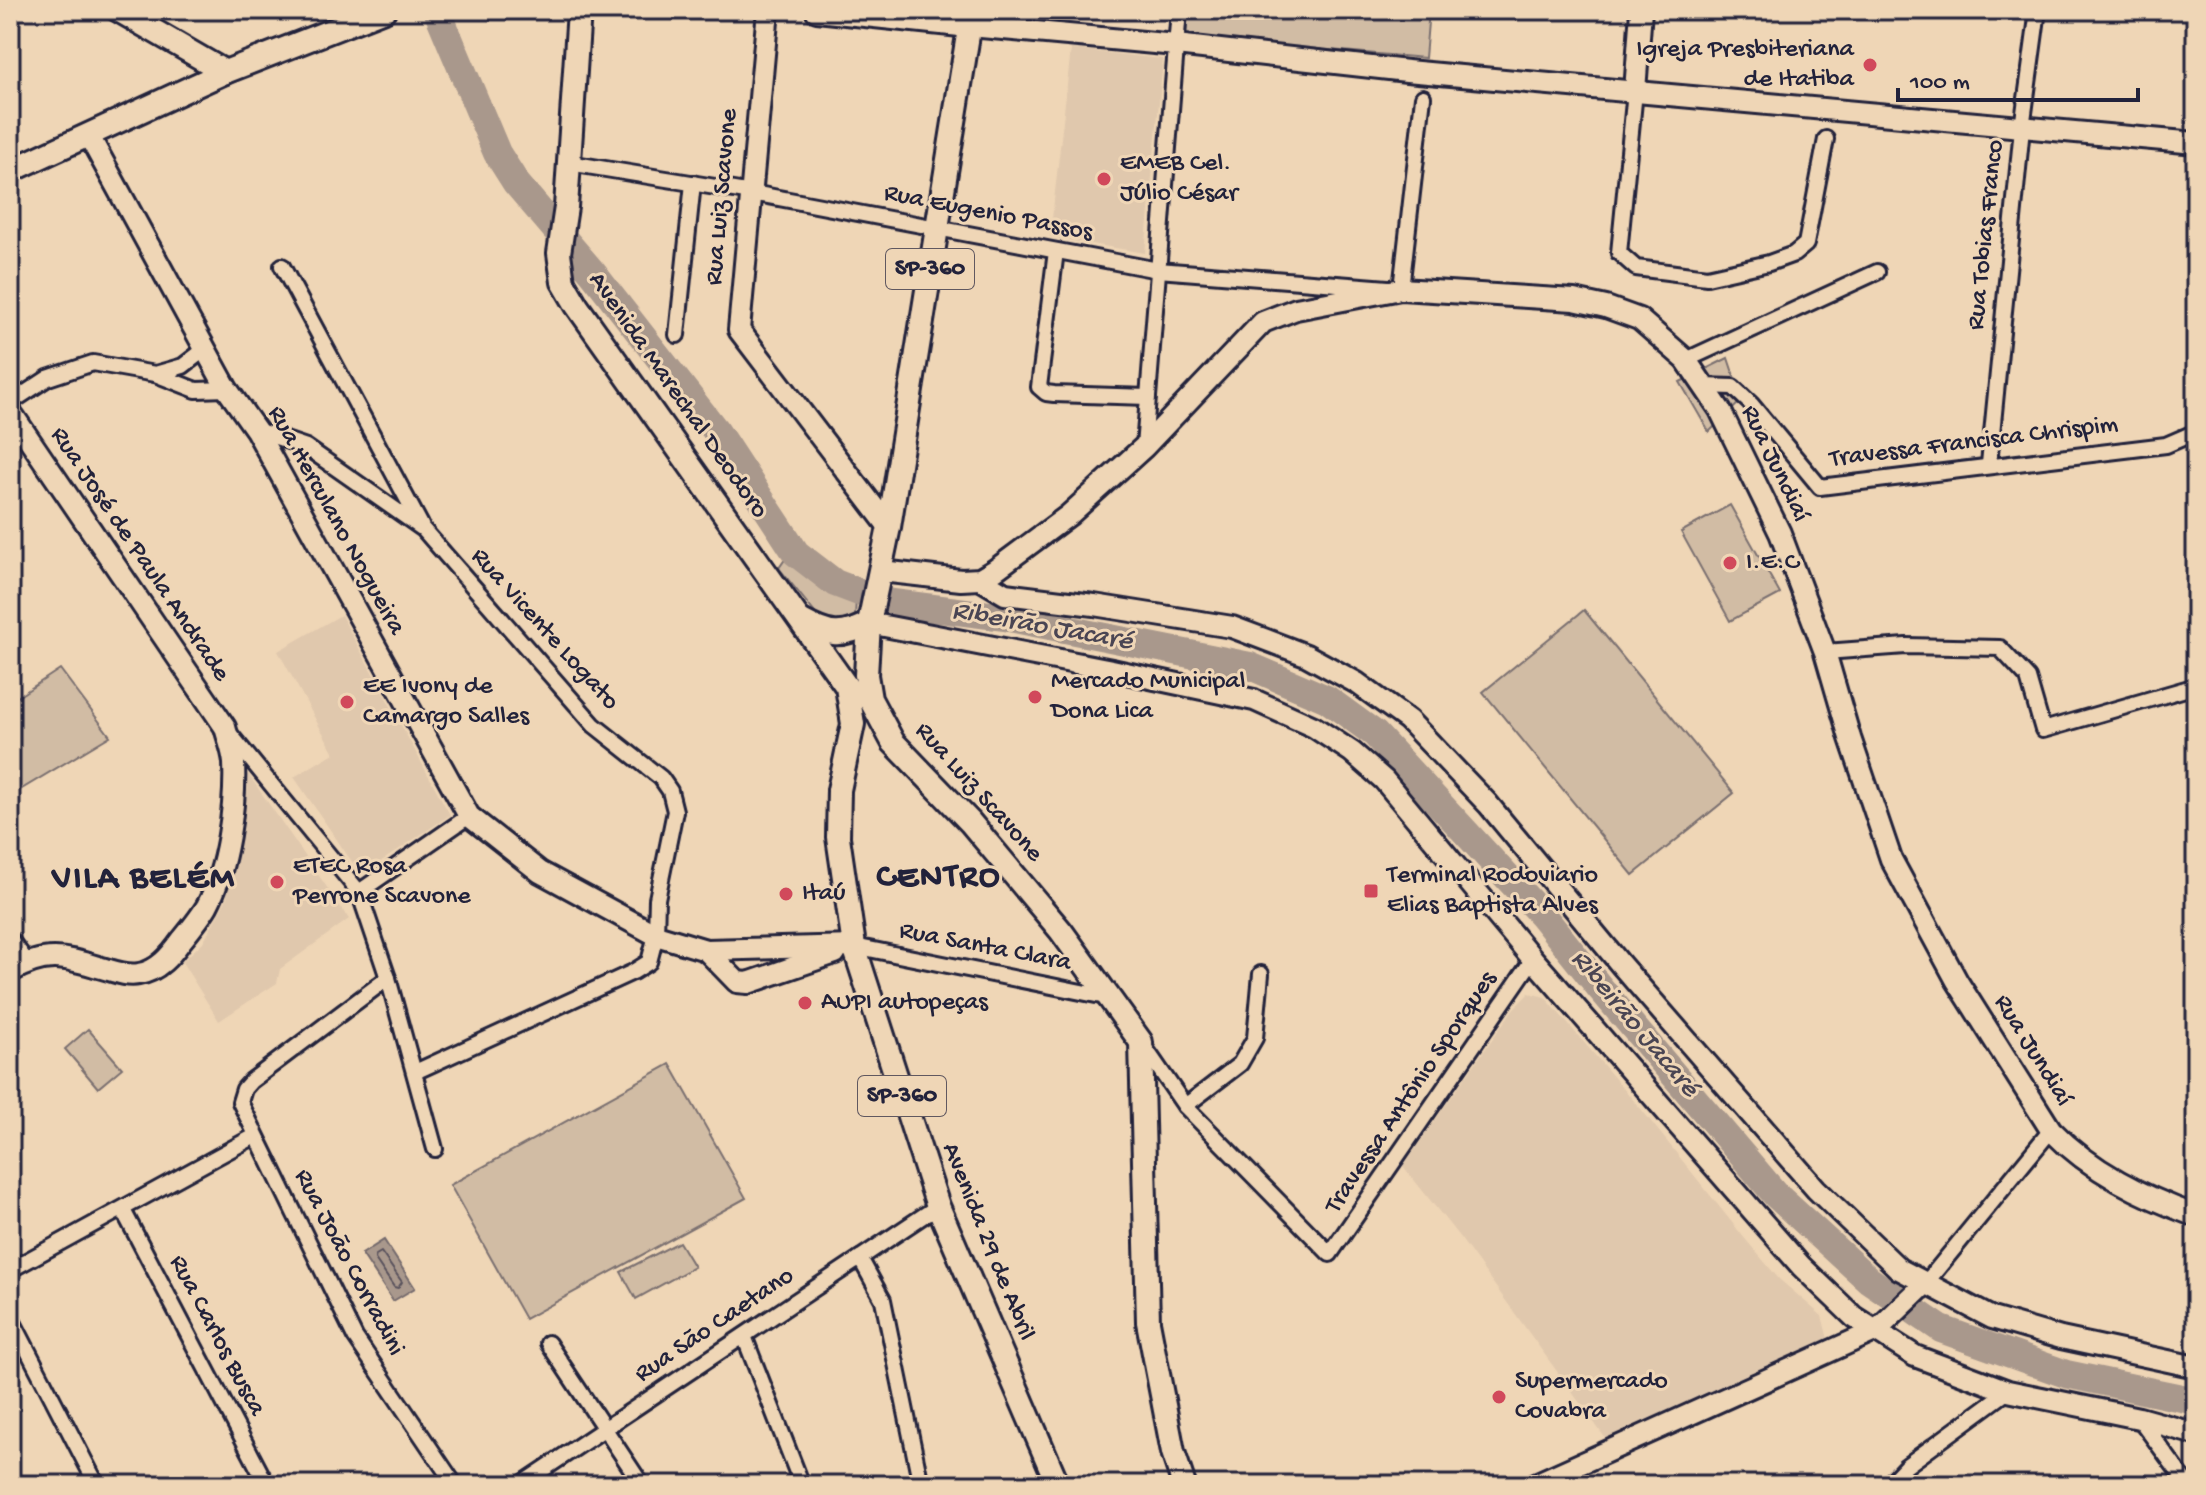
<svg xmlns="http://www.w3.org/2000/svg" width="2206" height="1495" font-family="'Gochi Hand',sans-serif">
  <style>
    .built { fill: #e0c8ad }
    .green { fill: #d1bca4; stroke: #7a6f70; stroke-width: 2 }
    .water { fill: #a9988c; stroke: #73696c; stroke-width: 2 }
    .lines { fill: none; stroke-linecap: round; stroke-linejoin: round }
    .shore { stroke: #58515b; stroke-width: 2 }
    .river { stroke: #a9988c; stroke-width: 28 }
    .street-casing { stroke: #22223b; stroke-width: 20 }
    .secondary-casing { stroke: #22223b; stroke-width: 26 }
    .primary-casing { stroke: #22223b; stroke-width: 28 }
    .street { stroke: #efd6b6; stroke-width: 14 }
    .secondary { stroke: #efd6b6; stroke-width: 20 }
    .primary { stroke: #efd6b6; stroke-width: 22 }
    .poi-dot { fill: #d1495b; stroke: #efd6b6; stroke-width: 3 }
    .labels { text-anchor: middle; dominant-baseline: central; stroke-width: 6; stroke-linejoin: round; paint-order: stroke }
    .shield { fill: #efd6b6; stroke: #605860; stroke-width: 2 }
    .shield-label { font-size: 24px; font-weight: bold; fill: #22223b }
    .poi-label { font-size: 26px; fill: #22223b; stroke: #efd6b6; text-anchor: start }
    .street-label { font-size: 26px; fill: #22223b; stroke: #efd6b6 }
    .water-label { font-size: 28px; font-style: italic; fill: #4a4553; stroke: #efd6b6 }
    .district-label { font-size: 34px; font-weight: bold; letter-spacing: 2px; fill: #22223b; stroke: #efd6b6 }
  </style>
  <rect width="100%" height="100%" fill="#efd6b6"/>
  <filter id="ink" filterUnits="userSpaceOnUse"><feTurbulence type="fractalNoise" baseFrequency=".0125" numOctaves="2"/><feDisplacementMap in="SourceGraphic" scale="16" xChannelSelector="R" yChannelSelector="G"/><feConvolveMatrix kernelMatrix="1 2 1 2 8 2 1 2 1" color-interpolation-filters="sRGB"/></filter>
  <g filter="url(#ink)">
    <g class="built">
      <path d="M1071,49l92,10 -18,194 -95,-16z"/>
      <path d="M341,615l109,200 -89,60 -67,-98 40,-24 -56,-102z"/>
      <path d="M244,768l105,151 -69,50 -3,14 -58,38 -37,-59 21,-20 23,-42 15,-71z"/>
      <path d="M1529,993l16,4 96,112 105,131 33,39 43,37 6,23 -222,100 -145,-200 -58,-73 111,-158z"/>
    </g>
    <g class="green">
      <path d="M1188,10h241l-4,48 -239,-20z"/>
      <path d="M1728,358l14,42 -33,32 -29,-50z"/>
      <path d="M1730,505l50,89 -50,27 -49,-89z"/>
      <path d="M786,558l43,32 27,9 -1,18 -18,5 -18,-4 -40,-50z"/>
      <path d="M1584,610l150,183 -101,82 -150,-183z"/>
      <path d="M60,669l50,67 -100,60v-94z"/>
      <path d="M88,1029l34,39 -24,20 -33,-39z"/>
      <path d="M670,1064l76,134 -221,121 -75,-134z"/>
      <path d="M679,1242l15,25 -58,32 -15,-27z"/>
    </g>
    <path class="water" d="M384,1240l31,48 -22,13 -31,-47z"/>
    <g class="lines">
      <path class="shore" d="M381,1252l21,30 -4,6 -4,-1 -19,-28 1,-4z"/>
      <path class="river" d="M437,10l60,143 19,30 77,90 123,158 80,122 39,30 50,19 120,15 245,49 77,33 48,35 167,181 59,74 175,206 93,85 72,49 125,45 130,27"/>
      <g class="street-casing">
        <g id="street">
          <path d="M1635,91l-16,162 17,15 71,9 62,-14 25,-9 12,-10 20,-105"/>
          <path d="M569,163l183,30 406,77 243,19 22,-192"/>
          <path d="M1056,251l-17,136 7,6 8,1 94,3"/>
          <path d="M282,266l139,259"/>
          <path d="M677,335l16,-152"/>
          <path d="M1686,360l191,-88"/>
          <path d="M155,374l28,-8 22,-17"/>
          <path d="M1704,386l29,1 18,17 69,83 346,-42 30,-13"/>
          <path d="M10,403l38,-25 45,-15 62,11 41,16 31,-1"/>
          <path d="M256,430l50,17 117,82 171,196 67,53 9,13 5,20 -18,88 -1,36 -7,27 -16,10 -218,100"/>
          <path d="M1144,447l35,-437"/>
          <path d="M1989,464l33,-336 16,-118"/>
          <path d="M1825,652l81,-6 94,2 28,30 15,52 153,-44"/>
          <path d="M230,734l129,158 29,86 47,171"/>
          <path d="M359,892l110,-76"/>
          <path d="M10,939l17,23"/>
          <path d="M854,946l252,51"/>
          <path d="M388,978l-137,103 -7,8 -4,13 115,235 100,148"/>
          <path d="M1143,1045l42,61 145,148 203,-295"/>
          <path d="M1185,1106l55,-42 15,-26 6,-64"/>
          <path d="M123,1210l144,275"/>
          <path d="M860,1258l23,42 38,185"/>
          <path d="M10,1270l245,-134"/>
          <path d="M1925,1284l126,-154"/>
          <path d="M10,1316l87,169"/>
          <path d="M744,1336l58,149"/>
          <path d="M548,1343l94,142"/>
          <path d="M2139,1418l49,67"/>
          <path d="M520,1485l418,-279"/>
          <path d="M1888,1485l18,-19 102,-75"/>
        </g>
      </g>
      <g class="secondary-casing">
        <g id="secondary">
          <path d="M768,10l-29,320 150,197"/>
          <path d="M970,26l206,19 231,26 789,72"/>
          <path d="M1635,91l6,-81"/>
          <path d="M89,136l138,253 29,41 213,386 71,56 116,63 50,15 148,-4"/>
          <path d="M10,411l215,316c3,12 8,24 9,36 2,42 -7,106 -27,143 -7,12 -17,24 -26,35 -10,14 -23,30 -42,33 -10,2 -20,-1 -30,-4 -41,-11 -59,-21 -99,2"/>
          <path d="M881,571l80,9 19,-1 15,-9 74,-55 75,-68 119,-125 33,-13 105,-20 173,11 32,7 33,12 47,41 34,50 60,123 45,119 25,86 41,121 66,122 94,149c41,42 91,66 145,86"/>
          <path d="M980,579l25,15 89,11 138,22 74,28 51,28 51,37 80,84 134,162 194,223 83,80 93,49 69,20 135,29"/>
          <path d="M869,623l243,47 142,30 60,27 38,25 32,28 149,179 268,307 53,51 61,39 93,35 131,27 57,16"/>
          <path d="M706,950l31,32 11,1 87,-30"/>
          <path d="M1533,1485l344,-155 48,-46"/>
        </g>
      </g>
      <g class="primary-casing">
        <g id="primary">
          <path d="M118,10l107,62"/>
          <path d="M579,10l-13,197 -7,46 4,29 14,24 270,381 6,37 -14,66 -1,47 16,109 84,260 120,279"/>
          <path d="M817,10l153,16"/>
          <path d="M972,10l-83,517 -20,96 -3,52 4,24 23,43 77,80 91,109 80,111 7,280 25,130 11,33"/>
          <path d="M10,171l215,-99 159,-62"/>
          <path d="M802,621c27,15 40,17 67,2"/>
        </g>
      </g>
      <use href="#street" class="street"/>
      <use href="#secondary" class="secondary"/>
      <use href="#primary" class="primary"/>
    </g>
  </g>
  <g class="poi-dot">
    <circle cx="1870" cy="65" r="8"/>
    <circle cx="1104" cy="179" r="8"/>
    <circle cx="1730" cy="563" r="8"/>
    <circle cx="1035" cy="697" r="8"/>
    <circle cx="347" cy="702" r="8"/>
    <circle cx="277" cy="882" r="8"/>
    <rect x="1363" y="883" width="16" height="16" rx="4"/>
    <circle cx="786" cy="894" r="8"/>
    <circle cx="805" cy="1003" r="8"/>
    <circle cx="1499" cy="1397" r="8"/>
  </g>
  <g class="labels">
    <g class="shield">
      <rect x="886" y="249" width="88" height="40" rx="6"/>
      <rect x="858" y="1076" width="88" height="40" rx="6"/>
    </g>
    <g class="shield-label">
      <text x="930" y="269">SP-360</text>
      <text x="902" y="1096">SP-360</text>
    </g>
    <g class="poi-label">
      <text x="1854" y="50" text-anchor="end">Igreja Presbiteriana<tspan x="1854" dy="30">de Itatiba</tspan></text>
      <text x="1120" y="164">EMEB Cel.<tspan x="1120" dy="30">Júlio César</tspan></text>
      <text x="1746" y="563">I.E.C</text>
      <text x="1051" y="682">Mercado Municipal<tspan x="1051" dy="30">Dona Lica</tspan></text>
      <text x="363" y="687">EE Ivony de<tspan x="363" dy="30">Camargo Salles</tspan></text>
      <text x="293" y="867">ETEC Rosa<tspan x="293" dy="30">Perrone Scavone</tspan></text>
      <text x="1387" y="876">Terminal Rodoviario<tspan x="1387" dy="30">Elias Baptista Alves</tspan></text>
      <text x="802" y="894">Itaú</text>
      <text x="821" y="1003">AUPI autopeças</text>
      <text x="1515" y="1382">Supermercado<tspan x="1515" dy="30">Covabra</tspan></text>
    </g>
    <g class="street-label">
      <text transform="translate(723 197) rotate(-85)">Rua Luiz Scavone</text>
      <text transform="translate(988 214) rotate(11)">Rua Eugenio Passos</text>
      <text transform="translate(1987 235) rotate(-84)">Rua Tobias Franco</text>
      <text transform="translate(677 396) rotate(55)">Avenida Marechal Deodoro</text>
      <text transform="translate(1974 443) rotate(-7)">Travessa Francisca Chrispim</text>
      <text transform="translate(1774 464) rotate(64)">Rua Jundiaí</text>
      <text transform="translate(335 521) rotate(61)">Rua Herculano Nogueira</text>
      <text transform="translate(139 555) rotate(56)">Rua José de Paula Andrade</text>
      <text transform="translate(544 630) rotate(48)">Rua Vicente Logato</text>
      <text transform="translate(978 793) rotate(48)">Rua Luiz Scavone</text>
      <text transform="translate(985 948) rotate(11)">Rua Santa Clara</text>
      <text transform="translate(2032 1051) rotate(58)">Rua Jundiaí</text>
      <text transform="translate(1412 1093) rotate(-56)">Travessa Antônio Sporques</text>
      <text transform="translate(987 1242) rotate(68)">Avenida 29 de Abril</text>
      <text transform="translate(348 1263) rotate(62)">Rua João Corradini</text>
      <text transform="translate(715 1326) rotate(-34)">Rua São Caetano</text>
      <text transform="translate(216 1336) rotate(62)">Rua Carlos Busca</text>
    </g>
    <g class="water-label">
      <text transform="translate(1042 627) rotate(10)">Ribeirão Jacaré</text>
      <text transform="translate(1634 1024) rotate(50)">Ribeirão Jacaré</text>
    </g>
    <g class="district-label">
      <text x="939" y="879">CENTRO</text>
      <text x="144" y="880">VILA BELÉM</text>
    </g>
  </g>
  <rect width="2206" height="1495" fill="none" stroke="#efd6b6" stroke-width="40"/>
  <rect x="20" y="20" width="2166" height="1455" fill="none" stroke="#22223b" stroke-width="3" filter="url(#ink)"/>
  <path d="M1898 88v12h240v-12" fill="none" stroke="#22223b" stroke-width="4"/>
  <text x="1910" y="88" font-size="24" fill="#22223b" stroke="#efd6b6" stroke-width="6" paint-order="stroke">100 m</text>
</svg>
